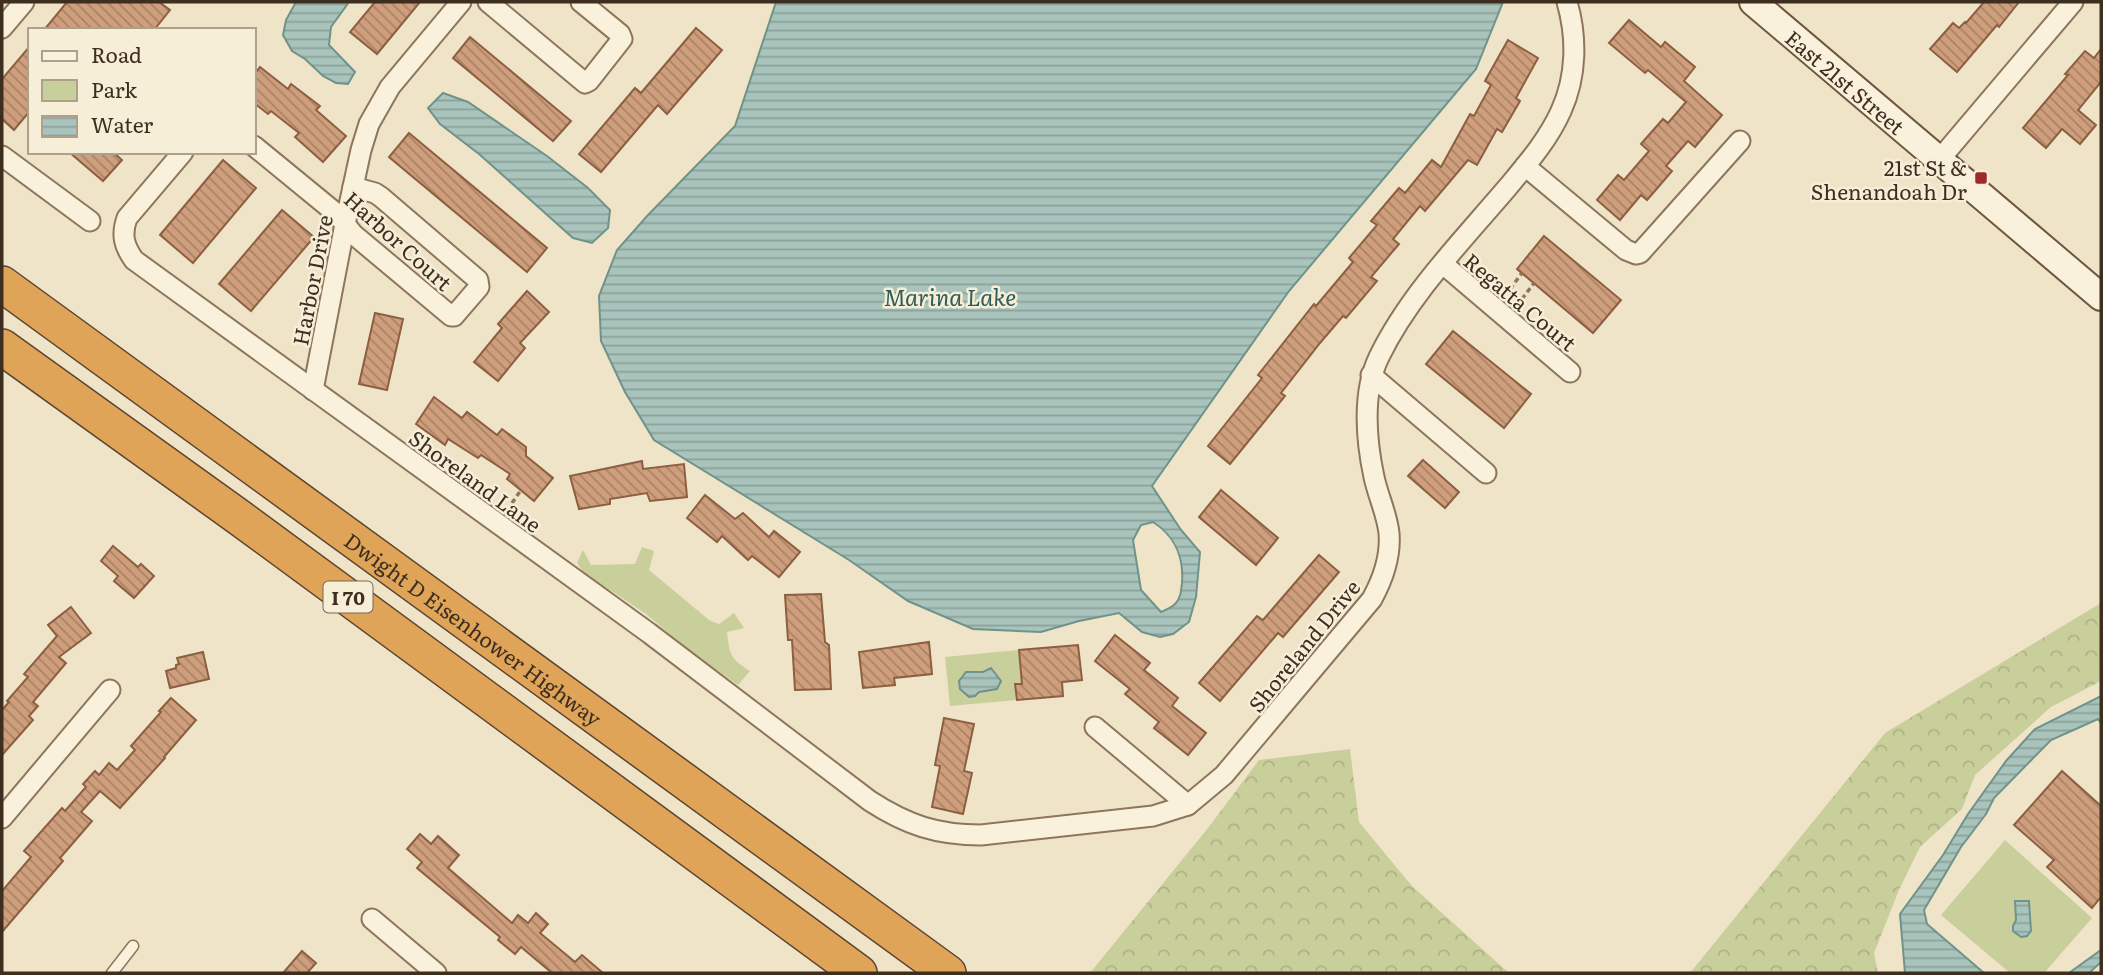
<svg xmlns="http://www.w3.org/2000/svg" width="2103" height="975" font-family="Literata,serif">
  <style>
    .green { fill: #c9cf9b }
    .forest { fill: url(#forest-crowns) }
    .water { fill: url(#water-rules); stroke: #6f938a; stroke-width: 2; fill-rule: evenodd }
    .building { fill: url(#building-back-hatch); stroke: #8d5f41; stroke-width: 2 }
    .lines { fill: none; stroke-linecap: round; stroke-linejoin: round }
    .service-casing { stroke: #8d765c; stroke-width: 13 }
    .minor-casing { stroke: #8d765c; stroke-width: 23 }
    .secondary-casing { stroke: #6f573f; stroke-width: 30 }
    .motorway-casing { stroke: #5b4430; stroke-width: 38 }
    .path { stroke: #8d765c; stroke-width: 3.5; stroke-dasharray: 5 3.5; stroke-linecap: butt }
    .service { stroke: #faf1dc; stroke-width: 10 }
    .minor { stroke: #faf1dc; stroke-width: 19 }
    .secondary { stroke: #faf1dc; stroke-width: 26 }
    .motorway { stroke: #e0a458; stroke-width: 35 }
    .poi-dot { fill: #9e2a2b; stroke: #f7eed8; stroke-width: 2.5 }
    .labels { text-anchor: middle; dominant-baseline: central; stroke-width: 5; stroke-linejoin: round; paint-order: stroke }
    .shield { fill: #f7eed8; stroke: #756857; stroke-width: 2 }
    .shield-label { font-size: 19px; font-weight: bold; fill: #3d2e20 }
    .street-label { font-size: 21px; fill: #3d2e20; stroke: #f7eed8 }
    .poi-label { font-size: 21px; fill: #3d2e20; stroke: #f7eed8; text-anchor: end }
    .water-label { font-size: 23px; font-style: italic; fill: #2f5d5a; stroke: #f7eed8 }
  </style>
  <defs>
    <pattern id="forest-crowns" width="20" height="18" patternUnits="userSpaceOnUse" patternTransform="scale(1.75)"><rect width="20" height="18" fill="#c9cf9b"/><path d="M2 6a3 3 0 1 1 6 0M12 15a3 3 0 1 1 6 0" fill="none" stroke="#aeb285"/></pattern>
    <pattern id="water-rules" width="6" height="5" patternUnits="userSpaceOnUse" patternTransform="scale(1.75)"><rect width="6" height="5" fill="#a9c4bc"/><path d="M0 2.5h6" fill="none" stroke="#8ba098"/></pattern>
    <pattern id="building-back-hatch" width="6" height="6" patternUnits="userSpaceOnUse" patternTransform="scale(1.75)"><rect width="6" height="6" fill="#cf9f7d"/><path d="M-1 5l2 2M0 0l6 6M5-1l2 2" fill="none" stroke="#a98266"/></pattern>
  </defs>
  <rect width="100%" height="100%" fill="#f0e4c8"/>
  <g class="green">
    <path d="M642,547l12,4 -5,19 60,50 10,4 15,-11 10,15 -17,4c3,24 3,26 23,39l-12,14 -49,-35 -43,-36 -34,-23 -24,-12 -11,-16 6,-13 8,15 44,-1z"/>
    <path d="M1019,650l3,34 -7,1 2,15 -67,6 -5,-49z"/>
    <path d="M2005,840l87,78 -47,54 -5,1h-30l-69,-58z"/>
  </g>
  <g class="forest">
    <path d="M2101,603v78l-50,26 -76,68 -13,34 -42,38 -21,43 -25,63 4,20h-188l195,-240z"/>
    <path d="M1350,749l9,73 53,64 97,87h-419l118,-145 51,-68z"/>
  </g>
  <g class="water">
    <path d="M296,2h53l-18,25 -2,18 26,27 -7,12 -12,-1 -13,-7 -18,-17 -13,-8 -9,-16 3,-15z"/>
    <path d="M776,2h727l-27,67 -187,222 -137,195 29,44 19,22 -4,45 -7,25 -16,12 -13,3 -18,-5 -23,-19 -40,8 -38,11 -68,-3 -65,-28 -59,-41 -195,-120 -29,-48 -24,-51 -2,-45 18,-46 31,-35 87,-89zM1153,522c22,14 31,36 29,61 -1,8 -1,15 -7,21 -4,4 -9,6 -14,8l-20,-22 -8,-50 8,-15z"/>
    <path d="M443,93l25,9 79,54 41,32 22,22 -2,18 -16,15 -19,-5 -94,-84 -39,-30 -12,-16z"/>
    <path d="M991,668l10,13 -4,8 -18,3 -4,4 -6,1 -9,-8 -1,-8 7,-9h17z"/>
    <path d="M2101,696v27l-3,-4 -47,21 -57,58 -8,16 -25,33 -37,63 3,14 57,49h-79l-5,-59 43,-59 25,-41 38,-53 29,-32z"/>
    <path d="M2015,901h14l2,30 -4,5 -6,1 -8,-6v-5l3,-6z"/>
    <path d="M2101,950v12l-12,11h-20z"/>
  </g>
  <g class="building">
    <path d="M67,2h92l11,8 -16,20h-110z"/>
    <path d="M375,2h45l-43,52 -27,-22z"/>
    <path d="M1984,2h35l-20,25 -2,-2 -40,47 -27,-23 23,-26 6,5 6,-6 1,1z"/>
    <path d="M1629,20l32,27 4,-5 30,25 -11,14 38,34 -27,32 -7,-6 -22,25 6,5 -12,14 -13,15 -6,-5 -21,25 -23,-20 21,-25 6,5 25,-29 -8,-7 22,-25 5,4 18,-21 -38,-32 -3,3 -36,-30z"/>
    <path d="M696,28l26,22 -55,64 -9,-9 -57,67 -22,-18 56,-66 6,5z"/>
    <path d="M470,37l101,84 -18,20 -100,-83z"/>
    <path d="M1508,40l30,18 -22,40 4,3 -18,31 -5,-3 -20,36 -9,-5 -43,51 -5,-5 -27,33 6,5 -28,33 6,4 -31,37 -3,-2 -23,27 -39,50 4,3 -55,68 -22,-18 54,-68 -4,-3 56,-71 2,2 37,-44 -4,-4 28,-33 -6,-4 28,-33 6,5 27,-33 9,7 29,-53 4,2 17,-31 -6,-4z"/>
    <path d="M30,46v65l-16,19 -12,-11v-40z"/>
    <path d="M2101,49v33l-23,28 18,15 -16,19 -18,-15 -16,19 -23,-20 45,-53 -3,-1 20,-23 9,7z"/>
    <path d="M260,67l28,22 3,-5 29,22 -4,4 30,26 -23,26 -28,-25 4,-4 -28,-22 -3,3 -14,-11v-28z"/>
    <path d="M409,133l138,115 -20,24 -138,-115z"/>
    <path d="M69,152h44l9,8 -19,21z"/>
    <path d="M223,160l33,28 -63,75 -33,-28z"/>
    <path d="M282,210l32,27 -63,74 -32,-27z"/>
    <path d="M1544,236l77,64 -28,33 -76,-64z"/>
    <path d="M527,291l22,21 -29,31 5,5 -27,33 -24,-19 28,-34 -4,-4z"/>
    <path d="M375,313l28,6 -16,71 -28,-6z"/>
    <path d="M1453,331l78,63 -27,34 -78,-64z"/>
    <path d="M434,397l28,21 5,-6 30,23 5,-6 24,18v9l27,22 -19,23 -27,-22 3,-5 -29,-19 -3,3 -30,-19 -3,6 -29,-21z"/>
    <path d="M1423,460l36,32 -14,16 -37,-32z"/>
    <path d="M642,461l1,8 41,-5 3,33 -37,4 -3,-8 -37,6v5l-31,5 -9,-33z"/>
    <path d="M1221,490l57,48 -22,27 -57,-48z"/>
    <path d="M705,495l30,24 8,-6 26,24 5,-6 26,21 -21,25 -27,-21 -4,4 -26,-24 -5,6 -30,-24z"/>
    <path d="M113,546l25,21 3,-3 13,12 -20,22 -20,-17 4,-5 -17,-15z"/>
    <path d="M1319,555l20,17 -56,65 -5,-4 -58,68 -21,-18 58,-67 6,4z"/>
    <path d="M821,594l4,48 4,3 2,44 -36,1 -3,-50h-4l-3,-45z"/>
    <path d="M71,607l20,26 -32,24 7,6 -33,39 5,4 -9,10 4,4 -31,35v-45l7,-8 -2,-1 21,-24 -4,-3 33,-38 -9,-11z"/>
    <path d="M1115,635l35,28 -6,7 34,28 -6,8 34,27 -18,22 -34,-27 5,-6 -34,-28 5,-5 -35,-28z"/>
    <path d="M929,642l3,32 -38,4 1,7 -32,3 -4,-36z"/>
    <path d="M1078,645l4,35 -20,2 1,14 -46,4 -2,-16h7l-3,-34z"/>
    <path d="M203,652l6,27 -39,9 -4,-17 10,-3v-3l3,-1 -2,-6z"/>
    <path d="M171,698l25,22 -32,37 1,1 -45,50 -20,-17 -19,21 11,9 -32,37 3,3 -61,71v-41l29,-34 -7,-6 38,-43 3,3 21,-24 -3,-3 12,-13 4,4 10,-12 8,7 18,-20 -4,-4 30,-34 -2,-1z"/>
    <path d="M944,718l30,6 -10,47 8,2 -9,41 -31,-7 8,-41 -5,-1z"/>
    <path d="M2062,771l39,35v91l-9,11 -45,-41 7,-7 -40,-35z"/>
    <path d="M420,834l11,10 7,-8 21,19 -11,13 64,55 6,-8 10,8 8,-10 12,11 -8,9 35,29 7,-7 21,18h-51l-31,-26 -6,7 -17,-14 2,-3 -83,-69 5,-6 -15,-13z"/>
    <path d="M302,951l14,12 -9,10h-24z"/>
  </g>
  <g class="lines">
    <g class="service-casing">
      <path id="service" d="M112,973l21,-27"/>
    </g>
    <g class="minor-casing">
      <g id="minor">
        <path d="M488,2l97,81 4,-2 33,-42 -2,-5 -39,-32"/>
        <path d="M2,28l22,-26"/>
        <path d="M254,146l83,68 16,20 98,82h3l25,-29 -1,-7 -97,-83 -6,-4 -22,-6"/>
        <path d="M183,152l-56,66c-6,17 -3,28 7,42l515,373 221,168c37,24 67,34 111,34l172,-19 35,-11 36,-30 148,-176c11,-20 19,-42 17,-66 -2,-19 -11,-37 -15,-56 -8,-37 -12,-85 5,-120 30,-62 83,-116 128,-169 20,-24 41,-48 54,-77 16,-35 16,-74 6,-109"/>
        <path d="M2,156l88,65"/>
        <path d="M1940,159l133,-157"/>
        <path d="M1525,166l101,84 10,4 4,-1 100,-112"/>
        <path d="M1443,264l127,108"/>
        <path d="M1371,375l115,98"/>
        <path d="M313,390l32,-166 16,-74 8,-26 21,-37 71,-85"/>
        <path d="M1095,727l93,78"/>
        <path d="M2,818l108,-128"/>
        <path d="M372,919l64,54"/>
      </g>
    </g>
    <g class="secondary-casing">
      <g id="secondary">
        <path id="s1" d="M1753,2l348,295"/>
      </g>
    </g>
    <g class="motorway-casing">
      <g id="motorway">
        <path id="s2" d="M2,284l946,689"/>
        <path d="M2,347l238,171 619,455"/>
      </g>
    </g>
    <g class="path">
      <path d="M1510,289l12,-16"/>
      <path d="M1522,299l12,-16"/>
      <path d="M512,503l9,-13"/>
    </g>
    <use href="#service" class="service"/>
    <use href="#minor" class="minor"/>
    <use href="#secondary" class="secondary"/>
    <use href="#motorway" class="motorway"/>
  </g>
  <rect class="poi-dot" x="1974" y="171" width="14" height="14" rx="3.5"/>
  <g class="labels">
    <rect class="shield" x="323.5" y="581.5" width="49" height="31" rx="5"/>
    <g class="shield-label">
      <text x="348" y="597">I 70</text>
    </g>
    <g class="street-label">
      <text stroke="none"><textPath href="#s1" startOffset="122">East 21st Street</textPath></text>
      <text transform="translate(399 240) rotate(42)">Harbor Court</text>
      <text transform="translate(311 280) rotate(-79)">Harbor Drive</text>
      <text transform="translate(1521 301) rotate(40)">Regatta Court</text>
      <text transform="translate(476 480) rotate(36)">Shoreland Lane</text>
      <text stroke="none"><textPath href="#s2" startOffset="584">Dwight D Eisenhower Highway</textPath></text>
      <text transform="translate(1303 645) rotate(-51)">Shoreland Drive</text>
    </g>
    <g class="poi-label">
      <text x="1967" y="166">21st St &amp;<tspan x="1967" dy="24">Shenandoah Dr</tspan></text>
    </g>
    <g class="water-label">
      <text x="950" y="296">Marina Lake</text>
    </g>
  </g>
  <rect width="2103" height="975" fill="none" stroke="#3d2e20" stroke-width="7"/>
  <rect x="28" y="28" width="228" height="126" fill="#f7eed8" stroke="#ada18e" stroke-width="2"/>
  <rect x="42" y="51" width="35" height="10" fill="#faf1dc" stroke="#ada18e" stroke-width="2"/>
  <text x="91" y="63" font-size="21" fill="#3d2e20">Road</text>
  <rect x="42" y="80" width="35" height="21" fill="#c9cf9b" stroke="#ada18e" stroke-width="2"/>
  <text x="91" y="98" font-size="21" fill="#3d2e20">Park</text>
  <rect x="42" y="116" width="35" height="21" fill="url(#water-rules)" stroke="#ada18e" stroke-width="2"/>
  <text x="91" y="133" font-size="21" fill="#3d2e20">Water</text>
</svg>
